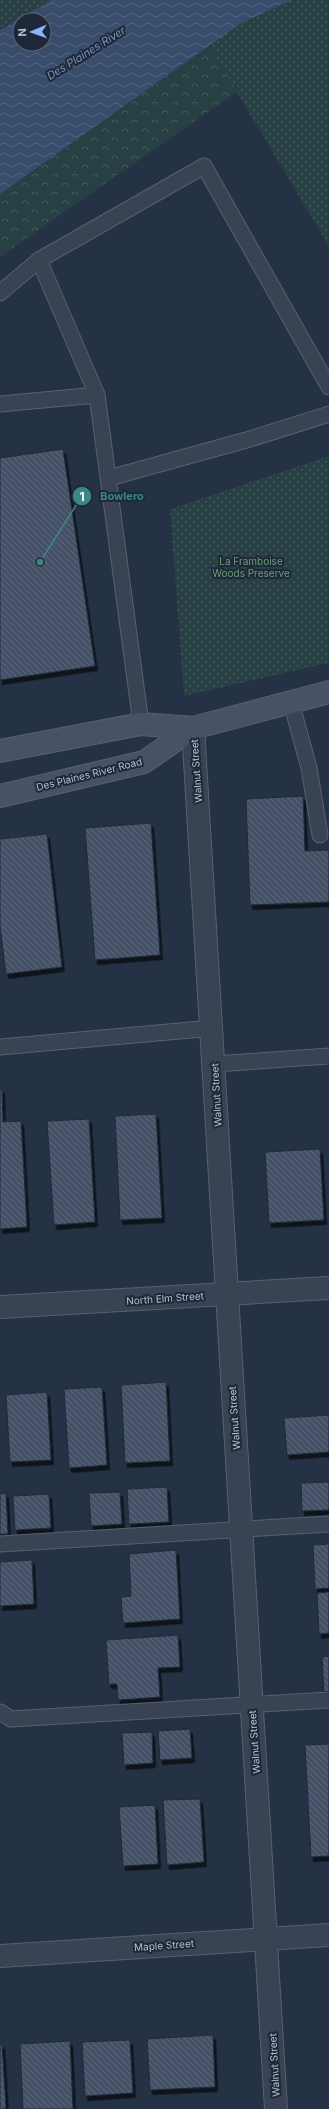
<svg xmlns="http://www.w3.org/2000/svg" width="329" height="2109" font-family="Inter,sans-serif">
  <style>
    .forest { fill: url(#forest-crowns) }
    .park { fill: url(#park-dots) }
    .water { fill: url(#water-waves); fill-rule: evenodd }
    .building { fill: url(#building-back-hatch); stroke: #202a3a; filter: url(#shadow) }
    .lines { fill: none; stroke-linecap: round; stroke-linejoin: round }
    .lane-casing { stroke: #586170; stroke-width: 17 }
    .street-casing { stroke: #586170; stroke-width: 24 }
    .secondary-casing { stroke: #586170; stroke-width: 24 }
    .lane { stroke: #394353; stroke-width: 15 }
    .street { stroke: #394353; stroke-width: 22 }
    .secondary { stroke: #475266; stroke-width: 22 }
    .labels { text-anchor: middle; dominant-baseline: central; stroke-width: 4; stroke-linejoin: round; paint-order: stroke }
    .park-label { font-size: 10px; fill: #6c9f79; stroke: #1e2838 }
    .street-label { font-size: 10px; fill: #b7bfcd; stroke: #1e2838 }
    .water-label { font-size: 11px; font-style: italic; fill: #7c94b6; stroke: #1e2838 }
    .leader { fill: none; stroke: #398886; stroke-width: 1.5 }
    .callout-dot { fill: #398886; stroke: #1e2838; stroke-width: 1.5 }
    .mark-label { font-size: 12px; text-anchor: middle; font-weight: bold; fill: #fff }
    .callout-label { font-size: 11px; text-anchor: middle; font-weight: bold; fill: #398886; stroke: #1e2838; stroke-width: 4; stroke-linejoin: round; paint-order: stroke }
  </style>
  <defs>
    <pattern id="forest-crowns" width="20" height="18" patternUnits="userSpaceOnUse"><rect width="20" height="18" fill="#274044"/><path d="M2 6a3 3 0 1 1 6 0M12 15a3 3 0 1 1 6 0" fill="none" stroke="#445a5e"/></pattern>
    <pattern id="park-dots" width="8" height="8" patternUnits="userSpaceOnUse"><rect width="8" height="8" fill="#274044"/><path d="M2 2h.1M6 6h.1" fill="none" stroke="#445a5e" stroke-width="1.8" stroke-linecap="round"/></pattern>
    <pattern id="water-waves" width="16" height="10" patternUnits="userSpaceOnUse"><rect width="16" height="10" fill="#384c6c"/><path d="M0 5q4-4 8 0t8 0" fill="none" stroke="#536480"/></pattern>
    <pattern id="building-back-hatch" width="6" height="6" patternUnits="userSpaceOnUse"><rect width="6" height="6" fill="#445166"/><path d="M-1 5l2 2M0 0l6 6M5-1l2 2" fill="none" stroke="#5d687b"/></pattern>
    <filter id="shadow"><feDropShadow dx="2.5" dy="4.5" stdDeviation="0" flood-color="#0009"/></filter>
  </defs>
  <rect width="100%" height="100%" fill="#253144"/>
  <path class="forest" d="M329,0v246l-92,-154 -237,165v-63l240,-170z"/>
  <g class="park">
    <path d="M0,0h51l-51,30z"/>
    <path d="M182,0h147v246z"/>
    <path d="M329,456v207l-145,33 -14,-187z"/>
  </g>
  <path class="water" d="M51,0h241l-52,24 -240,170v-164zM20,20h24v24h-24z"/>
  <g class="building">
    <path d="M63,449l32,217 -95,14v-222z"/>
    <path d="M303,796l2,55 24,-1v52l-79,3 -4,-106z"/>
    <path d="M151,823l9,132 -65,5 -10,-132z"/>
    <path d="M47,834l15,133 -56,7 -6,-48v-87z"/>
    <path d="M0,1089h2l1,33 18,-1 6,106 -27,2z"/>
    <path d="M156,1114l6,104 -42,2 -5,-104z"/>
    <path d="M89,1119l6,103 -41,3 -7,-104z"/>
    <path d="M320,1149l4,71 -55,3 -4,-71z"/>
    <path d="M166,1382l4,79 -45,2 -4,-78z"/>
    <path d="M102,1387l5,78 -38,3 -5,-79z"/>
    <path d="M47,1392l4,68 -41,2 -4,-67z"/>
    <path d="M329,1415v37l-42,3 -3,-37z"/>
    <path d="M329,1482v28l-27,1 -1,-28z"/>
    <path d="M167,1487l2,35 -40,2 -2,-35z"/>
    <path d="M120,1492l2,32 -31,2 -2,-33z"/>
    <path d="M6,1493l2,41h-8v-40z"/>
    <path d="M49,1494l2,34 -36,2 -2,-34z"/>
    <path d="M329,1544v44l-14,1 -2,-44z"/>
    <path d="M176,1550l4,69 -57,4 -2,-26 10,-1 -2,-42z"/>
    <path d="M32,1560l2,44 -34,2v-44z"/>
    <path d="M329,1592v41l-10,1 -2,-41z"/>
    <path d="M178,1635l2,32 -22,1 2,29 -42,3 -1,-16h-8l-3,-44z"/>
    <path d="M329,1656v35l-5,1 -2,-35z"/>
    <path d="M190,1729l2,29 -32,2 -2,-29z"/>
    <path d="M152,1732l1,31 -29,2 -2,-32z"/>
    <path d="M329,1744v112l-18,1 -6,-112z"/>
    <path d="M200,1799l4,63 -37,3 -4,-65z"/>
    <path d="M155,1805l3,59 -35,2 -4,-59z"/>
    <path d="M213,2035l2,52 -65,3 -3,-51z"/>
    <path d="M130,2040l3,53 -48,3 -3,-54z"/>
    <path d="M70,2041l3,68h-50l-3,-65z"/>
    <path d="M0,2044h2l4,65h-6z"/>
  </g>
  <g class="lines">
    <g class="lane-casing">
      <g id="lane">
        <path d="M0,293l39,-33"/>
        <path d="M0,404l97,-9"/>
        <path d="M109,478l141,-39 79,-25"/>
        <path d="M291,702l18,66 11,67"/>
        <path d="M141,724l-44,-329 -58,-135 165,-94 125,221"/>
        <path d="M0,1047l213,-19"/>
        <path d="M215,1064l114,-8"/>
        <path d="M0,1544l329,-20"/>
        <path d="M0,1712l11,7 318,-19"/>
      </g>
    </g>
    <g class="street-casing">
      <g id="street">
        <path d="M193,728l83,1381"/>
        <path d="M0,1307l329,-19"/>
        <path d="M0,1956l329,-21"/>
      </g>
    </g>
    <g class="secondary-casing">
      <g id="secondary">
        <path d="M0,751l141,-27 52,4 136,-36"/>
        <path d="M0,796l144,-34 49,-34"/>
      </g>
    </g>
    <use href="#lane" class="lane"/>
    <use href="#street" class="street"/>
    <use href="#secondary" class="secondary"/>
  </g>
  <g class="labels">
    <g class="park-label">
      <text x="251" y="561">La Framboise<tspan x="251" dy="12">Woods Preserve</tspan></text>
    </g>
    <g class="street-label">
      <text transform="translate(196 771) rotate(-94)">Walnut Street</text>
      <text transform="translate(89 774) rotate(-14)">Des Plaines River Road</text>
      <text transform="translate(216 1095) rotate(-93)">Walnut Street</text>
      <text transform="translate(165 1298) rotate(-4)">North Elm Street</text>
      <text transform="translate(234 1418) rotate(-94)">Walnut Street</text>
      <text transform="translate(254 1742) rotate(-94)">Walnut Street</text>
      <text transform="translate(164 1945) rotate(-4)">Maple Street</text>
      <text transform="translate(274 2065) rotate(-93)">Walnut Street</text>
    </g>
    <g class="water-label">
      <text transform="translate(86 53) rotate(-32)">Des Plaines River</text>
    </g>
  </g>
  <path class="leader" d="M40 562L82 496"/>
  <g class="callout-dot">
    <circle cx="40" cy="562" r="4"/>
    <circle cx="82" cy="496" r="10"/>
  </g>
  <g class="mark-label">
    <text x="82" y="501">1</text>
  </g>
  <g class="callout-label">
    <text x="122" y="500">Bowlero</text>
  </g>
  <g transform="translate(32 32) rotate(268)"><circle r="19" fill="#1e2838" stroke="#5b6474"/>
  <path d="M0-3L7 15L0 10L-7 15Z" fill="#8ab5fe"/>
  <text y="-6" font-size="11" font-weight="bold" text-anchor="middle" fill="#b7bfcd">N</text>
  </g>
</svg>
